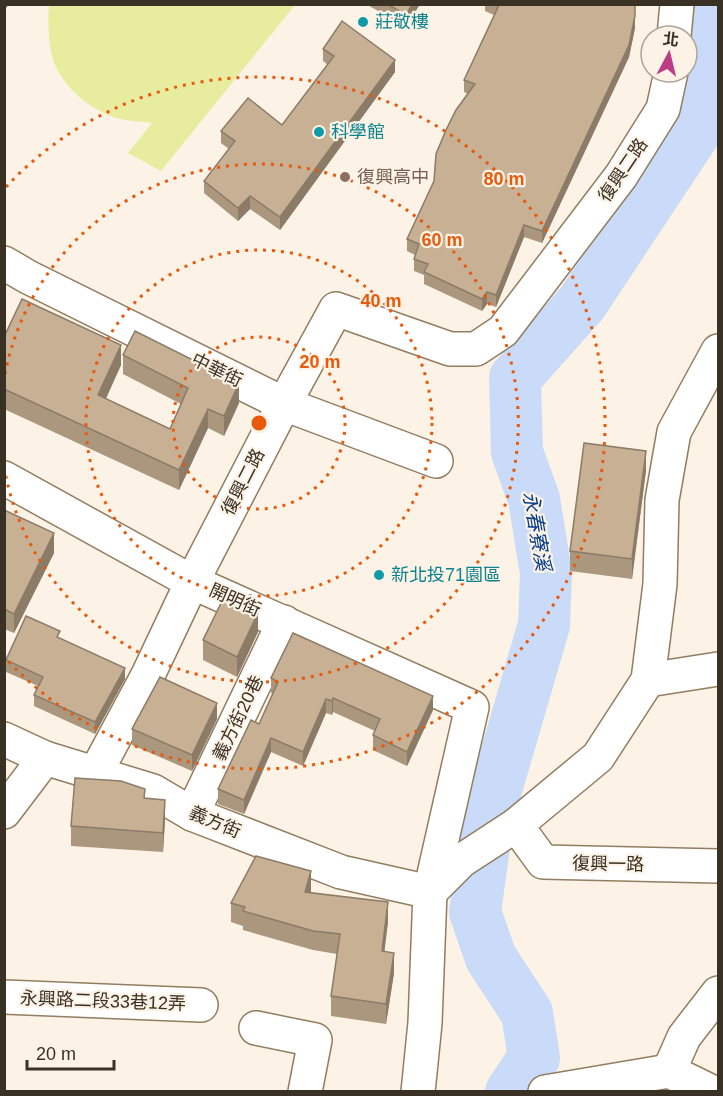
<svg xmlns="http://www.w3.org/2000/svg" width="723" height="1096" font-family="Helvetica,'Noto Sans TC',sans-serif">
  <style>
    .green { fill: #e7ec9f }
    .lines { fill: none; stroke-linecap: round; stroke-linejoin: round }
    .river { stroke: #c9dbf8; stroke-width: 52 }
    .minor-casing { stroke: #927d60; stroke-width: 36 }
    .minor { stroke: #fff; stroke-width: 33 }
    .wall { fill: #ab977e }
    .shaded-wall { fill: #8b7b67 }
    .building { fill: #c7b093; stroke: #8b7b67; stroke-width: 1.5 }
    .ring { fill: none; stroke: #e8590c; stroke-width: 3; stroke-dasharray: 3 6 }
    .culture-dot { fill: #0f9aa8; stroke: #fcf3e6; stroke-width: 2 }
    .education-dot { fill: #8d6e63; stroke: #fcf3e6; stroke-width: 2 }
    .labels { text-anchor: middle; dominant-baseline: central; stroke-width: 4.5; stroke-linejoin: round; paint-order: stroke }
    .culture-label { font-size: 18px; fill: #0d838f; stroke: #fcf3e6; text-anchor: start }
    .street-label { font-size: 18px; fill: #3a3125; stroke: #fcf3e6 }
    .education-label { font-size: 18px; fill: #785e54; stroke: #fcf3e6; text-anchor: start }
    .water-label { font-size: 20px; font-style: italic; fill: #063c8a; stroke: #fcf3e6 }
    .centre { fill: #e8590c; stroke: #fcf3e6; stroke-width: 3 }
    .ring-label { font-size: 18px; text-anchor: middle; font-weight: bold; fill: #e8590c; stroke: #fcf3e6; stroke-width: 4.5; stroke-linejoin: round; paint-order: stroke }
  </style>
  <rect width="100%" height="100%" fill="#fcf3e6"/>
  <path class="green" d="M49,5v-1l246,1 -134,166 -33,-18 24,-30c-13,-2 -29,-2 -41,-7 -27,-10 -55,-36 -60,-65 -3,-16 -3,-31 -2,-46z"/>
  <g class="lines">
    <path class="river" d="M511,1092l23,-34 -7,-45 -36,-55 -16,-46 13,-95 56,-192 2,-52 -12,-74 -17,-47 -2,-74 67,-75 117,-177 14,-78 -1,-44"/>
    <g class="minor-casing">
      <g id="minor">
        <path d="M674,36l3,-32"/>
        <path d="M4,263l24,14 256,127 152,57"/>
        <path d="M4,478l188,104 280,125 -42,185 -5,131 -7,69"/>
        <path d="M648,680l70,-11"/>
        <path d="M4,739l41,19 108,33 39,23 149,58 89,20"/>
        <path d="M95,774l53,-99 44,-93 92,-178 52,-95 114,40h26l27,-18 118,-155 42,-67 8,-37"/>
        <path d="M4,812l41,-54"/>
        <path d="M192,814l92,-192"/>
        <path d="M516,825l27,37 175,4"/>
        <path d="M430,892l31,-31 55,-36 82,-68 50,-77 12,-96 2,-84 12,-68 44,-81"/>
        <path d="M4,997l197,8"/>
        <path d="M256,1028l59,12 -10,52"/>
        <path d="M669,1071l15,-34 34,-44"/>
        <path d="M545,1092l124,-21 43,21"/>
      </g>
    </g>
    <use href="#minor" class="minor"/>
  </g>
  <g class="wall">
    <path d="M366,4h54l-14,23z"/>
    <path d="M485,4h150v24l-6,29 -87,186 -18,-6 -28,70 -9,-3 -5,7 -58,-27v-9l-10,-4v-12l1,-4 -8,-4v-12l27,-58 34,-87 -4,-2v-12l30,-65 -9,-4z"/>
    <path d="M323,49l72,23 -115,158 -30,-21 -12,12 -34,-28v-12l25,-32 -8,-6v-12l61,-6 46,-60 -5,-4z"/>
    <path d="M4,337l117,28 -15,34 64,30 11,-25 -58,-30v-19l116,48 -15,33 -16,-8 -29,62 -175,-81z"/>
    <path d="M646,470l-14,109 -62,-8v-20z"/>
    <path d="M4,510l50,43 -40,80 -10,-4z"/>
    <path d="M258,632l-21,45 -34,-17v-20z"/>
    <path d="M60,638l65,41 -30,55 -61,-28v-11l4,-9 -32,-14v-12z"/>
    <path d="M271,678l162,32 -26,56 -34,-16v-15l2,-4 -42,-19 -1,3 -6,-2 -23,53 -32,-14 -27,62 -26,-10v-15l41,-65 14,-30 -2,-1z"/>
    <path d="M217,719l-25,52 -60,-26v-16z"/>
    <path d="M145,798l20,22 -2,32 -92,-6v-20z"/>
    <path d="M311,891v1l77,30 -4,30 10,21 -8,51 -55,-8v-20l6,-42 -24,-4 -70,-20v-4l-12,-4v-19z"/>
  </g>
  <g class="shaded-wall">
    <path d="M4,4h5l-5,7z"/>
    <path d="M412,4h8l-14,23v-12z"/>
    <path d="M635,16v12l-6,29 -87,186v-12z"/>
    <path d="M395,60v12l-115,158v-13z"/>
    <path d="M250,196v13l-12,12v-13z"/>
    <path d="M524,225v12l-28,70v-12z"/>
    <path d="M487,292v12l-5,7v-12z"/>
    <path d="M121,345v20l-23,50v-20z"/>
    <path d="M239,383v20l-15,33v-20z"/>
    <path d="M208,409v19l-29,62v-20z"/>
    <path d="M646,451v19l-14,109v-20z"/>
    <path d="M54,533v20l-40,80v-19z"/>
    <path d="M258,613v19l-21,45v-20z"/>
    <path d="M125,668v11l-30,55v-12z"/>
    <path d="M433,696v14l-26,56v-14z"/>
    <path d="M333,698v14l-1,3v-14z"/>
    <path d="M326,699v14l-23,53v-14z"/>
    <path d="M217,703v16l-25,52v-16z"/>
    <path d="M271,738v14l-27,62v-14z"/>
    <path d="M165,800v20l-2,32v-19z"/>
    <path d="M311,871v20l-6,20v-19z"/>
    <path d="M388,902v20l-6,49v-20z"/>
    <path d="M394,953v20l-8,51v-20z"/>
  </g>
  <g class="building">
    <path d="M387,4h25l-6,11z"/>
    <path d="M497,4h138v12l-6,29 -87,186 -18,-6 -28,70 -9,-3 -5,7 -58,-27 4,-8 -14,-5 5,-15 -12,-5 27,-58 2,-27 10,-24 10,-20 19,-26 -11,-4 35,-75z"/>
    <path d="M342,21l53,39 -115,157 -30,-21 -12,12 -34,-27 31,-40 -14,-10 27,-33 34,27 52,-69 -11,-7z"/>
    <path d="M22,299l99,46 -23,50 72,34 18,-41 -65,-33 12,-24 104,52 -15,33 -16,-7 -29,61 -175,-81v-52z"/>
    <path d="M584,443l62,8 -14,108 -62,-8z"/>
    <path d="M4,510l50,23 -40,81 -10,-5z"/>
    <path d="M224,597l34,16 -21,44 -34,-17z"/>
    <path d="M26,616l34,15 -3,6 68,31 -30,54 -61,-27 9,-18 -37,-17z"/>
    <path d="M293,633l140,63 -26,56 -34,-17 7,-16 -47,-21 -1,3 -6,-2 -23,53 -32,-14 -27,62 -26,-11 33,-69 8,4 19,-42 -7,-4z"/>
    <path d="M160,677l57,26 -25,52 -60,-26z"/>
    <path d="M75,778l46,3 24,8 -1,9 21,2 -2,33 -92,-7z"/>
    <path d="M256,856l55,15 -6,21 83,10 -6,49 12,2 -8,51 -55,-8 9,-62 -27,-3 -70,-20 2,-4 -14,-4z"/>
  </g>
  <g class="ring">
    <circle cx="259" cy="423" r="86"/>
    <circle cx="259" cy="423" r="173"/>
    <path d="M5 374A259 259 0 1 1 5 472"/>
    <path d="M6 187A346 346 0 1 1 6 659"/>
  </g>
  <g class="culture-dot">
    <circle cx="363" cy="22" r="6"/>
    <circle cx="319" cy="132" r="6"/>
    <circle cx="379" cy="575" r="6"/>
  </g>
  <circle class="education-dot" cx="345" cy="177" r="6"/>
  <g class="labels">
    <g class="culture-label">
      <text x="375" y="22">莊敬樓</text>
      <text x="331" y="132">科學館</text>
      <text x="391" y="575">新北投71園區</text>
    </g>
    <g class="street-label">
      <text transform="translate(623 170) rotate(-56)">復興二路</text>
      <text transform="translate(217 370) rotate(26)">中華街</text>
      <text transform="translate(243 482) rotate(-63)">復興二路</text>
      <text transform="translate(235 600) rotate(24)">開明街</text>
      <text transform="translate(238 718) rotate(-64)">義方街20巷</text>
      <text transform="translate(215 822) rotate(23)">義方街</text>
      <text transform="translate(608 864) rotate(1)">復興一路</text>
      <text transform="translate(103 1001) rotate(2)">永興路二段33巷12弄</text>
    </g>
    <g class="education-label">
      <text x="357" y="177">復興高中</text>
    </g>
    <g class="water-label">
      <text transform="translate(537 531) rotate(80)">永春寮溪</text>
    </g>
  </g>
  <circle cx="259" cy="423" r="9" class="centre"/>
  <g class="ring-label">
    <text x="504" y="185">80 m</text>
    <text x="442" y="246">60 m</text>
    <text x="381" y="307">40 m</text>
    <text x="320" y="368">20 m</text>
  </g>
  <rect width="723" height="1096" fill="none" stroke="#3a3125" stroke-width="12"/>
  <g transform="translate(669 54) rotate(7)"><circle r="28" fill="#fcf3e6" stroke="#aea599" stroke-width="1.5"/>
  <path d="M0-4.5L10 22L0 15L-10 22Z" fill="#bd3c86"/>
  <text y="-9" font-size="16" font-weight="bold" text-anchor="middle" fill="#3a3125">北</text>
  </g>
  <path d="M27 1060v9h87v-9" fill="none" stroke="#3a3125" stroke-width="3"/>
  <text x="36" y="1060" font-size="18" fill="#3a3125" stroke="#fcf3e6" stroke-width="4.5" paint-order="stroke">20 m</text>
</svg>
